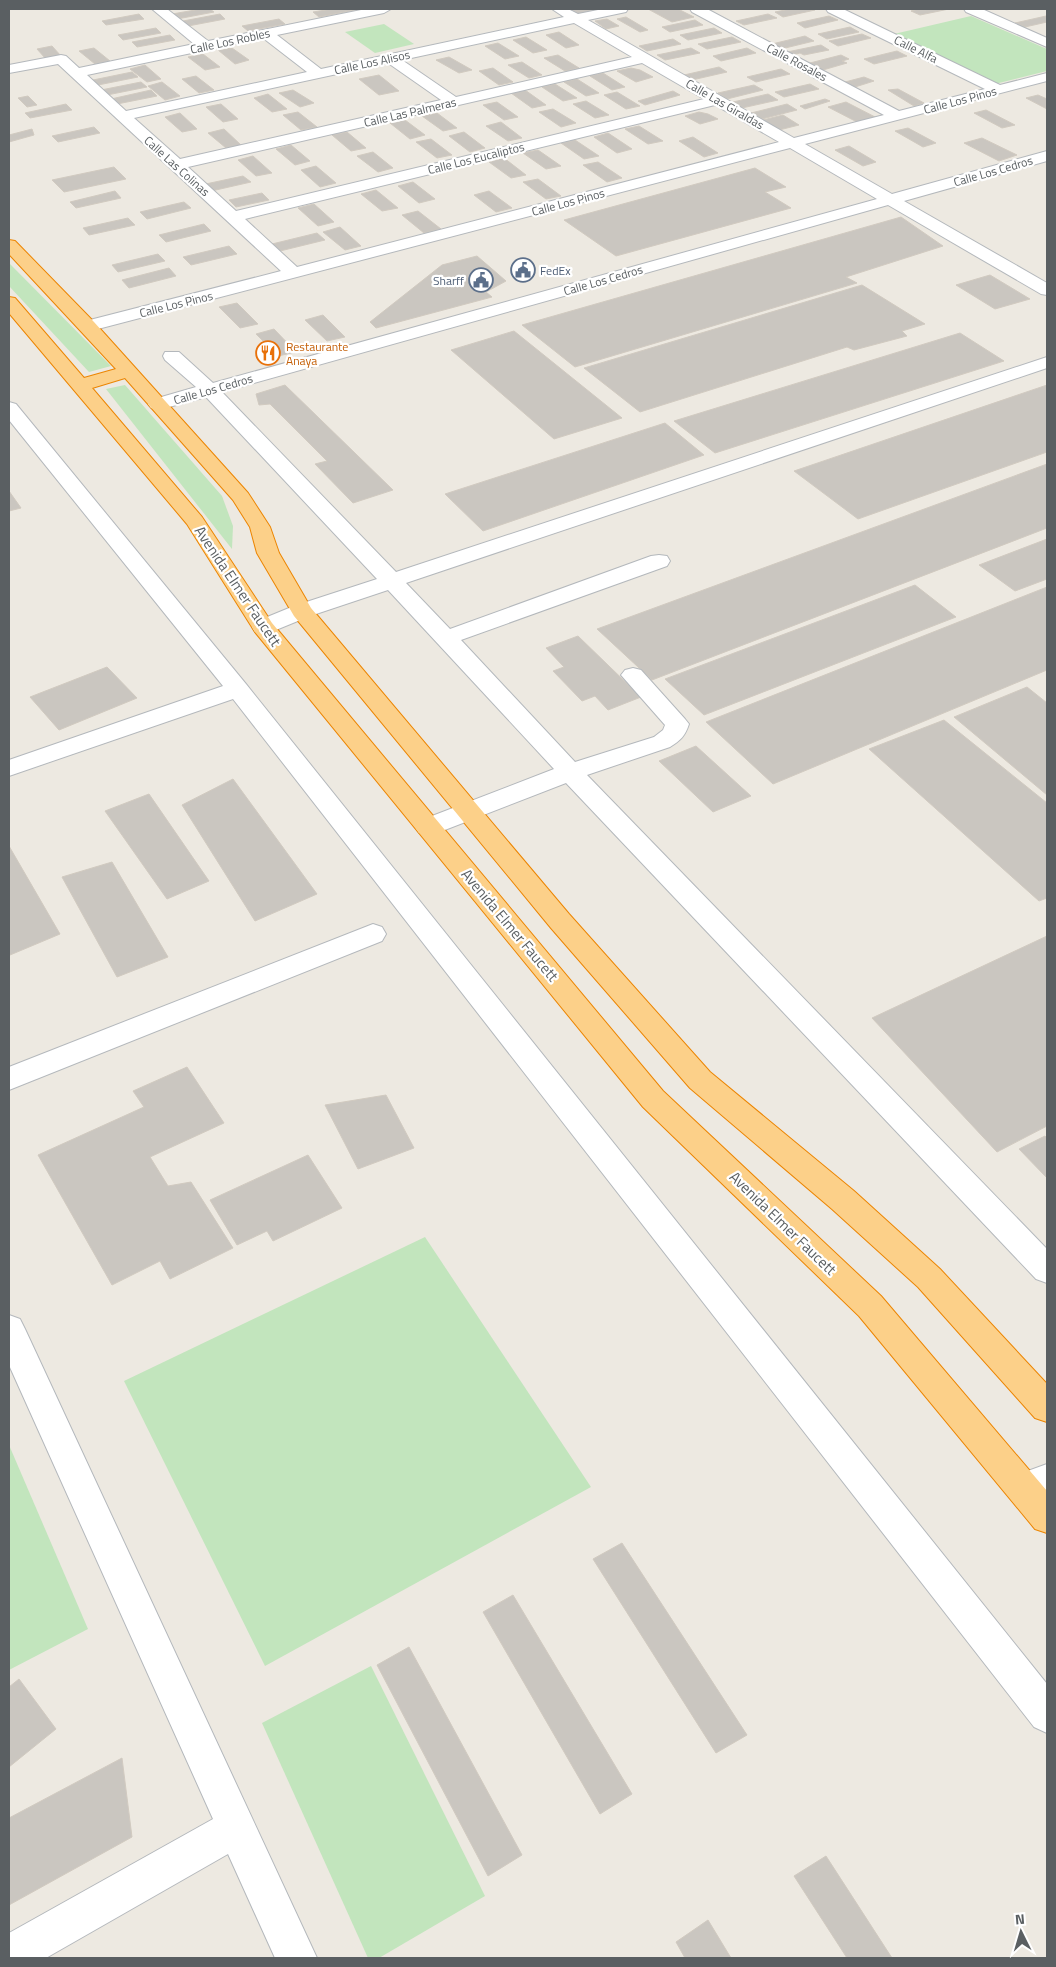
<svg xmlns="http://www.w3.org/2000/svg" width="1056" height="1967" font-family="'Titillium Web',sans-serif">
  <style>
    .green { fill: #c2e5bd }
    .building { fill: #cac6c0; stroke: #d1cac0 }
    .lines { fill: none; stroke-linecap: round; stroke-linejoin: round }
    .minor-casing { stroke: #b4b8bc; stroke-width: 2 }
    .highway-casing { stroke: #ec8502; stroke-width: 2 }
    .minor { fill: #fff; fill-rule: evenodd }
    .highway { fill: #fcd089; fill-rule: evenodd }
    .labels { text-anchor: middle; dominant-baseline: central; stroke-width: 4.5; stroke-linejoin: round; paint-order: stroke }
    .far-street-label { font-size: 12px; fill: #5a5f62; stroke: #fff }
    .far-service-label { font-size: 12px; fill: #4e5e75; stroke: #fff; text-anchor: start }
    .far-food-label { font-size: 12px; fill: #c56008; stroke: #fff; text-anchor: start }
    .street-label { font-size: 15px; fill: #5a5f62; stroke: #fff }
  </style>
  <rect width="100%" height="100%" fill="#ede9e1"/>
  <g class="green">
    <path d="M971,16l76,33v22l-52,13 -101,-50z"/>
    <path d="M384,24l30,20 -39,9 -30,-21z"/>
    <path d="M9,263l102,103 -22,6 -80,-86z"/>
    <path d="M125,385l97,111 11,30 -1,23 -126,-160z"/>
    <path d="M425,1237l166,250 -326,179 -141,-285z"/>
    <path d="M9,1445l79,184 -79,41z"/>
    <path d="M371,1666l114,230 -106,62h-11l-106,-235z"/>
  </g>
  <g class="building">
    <path d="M201,9h9l4,3 -37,7 -5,-5z"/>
    <path d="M332,9h21l2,1 -36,7 -6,-5z"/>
    <path d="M570,9h34l-24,5z"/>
    <path d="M648,9h30l16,8 -22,5z"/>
    <path d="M790,9h23l2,1 -32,7 -8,-5z"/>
    <path d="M919,9h30l-29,6 -9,-4z"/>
    <path d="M139,14l5,5 -38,6 -4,-4z"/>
    <path d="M220,14l5,5 -37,7 -5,-5z"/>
    <path d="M768,14l9,4 -33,7 -8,-4z"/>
    <path d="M829,16l9,4 -33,8 -8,-5z"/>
    <path d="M1046,16l1,6 -22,5 -10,-4z"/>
    <path d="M626,17l22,13 -8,2 -23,-13z"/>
    <path d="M279,19l6,5 -37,7 -6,-5z"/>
    <path d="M607,19l12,7 -13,3 -11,-8z"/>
    <path d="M695,20l8,5 -33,7 -8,-5z"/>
    <path d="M850,27l9,5 -32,7 -9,-5z"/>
    <path d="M156,28l5,5 -38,7 -5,-5z"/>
    <path d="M714,28l8,5 -34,7 -8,-5z"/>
    <path d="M559,32l20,13 -13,3 -20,-13z"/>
    <path d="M862,34l9,4 -33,8 -9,-5z"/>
    <path d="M170,35l5,5 -38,7 -5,-5z"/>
    <path d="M805,36l9,5 -33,8 -9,-5z"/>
    <path d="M526,37l21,13 -14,3 -20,-13z"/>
    <path d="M732,37l9,5 -34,7 -9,-5z"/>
    <path d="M673,39l8,5 -34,7 -8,-5z"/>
    <path d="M498,43l21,13 -14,3 -20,-13z"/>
    <path d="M821,45l8,5 -25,5 -4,-2 -8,2 -5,-3z"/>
    <path d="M52,46l9,10 -16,2 -8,-9z"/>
    <path d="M94,48l16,13 -15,3 -16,-13z"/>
    <path d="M232,48l17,12 -14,4 -17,-14z"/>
    <path d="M691,48l9,5 -35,7 -8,-5z"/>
    <path d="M747,48l9,5 -35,8 -8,-5z"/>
    <path d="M897,51l10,5 -33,8 -10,-5z"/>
    <path d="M203,54l17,13 -15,3 -17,-13z"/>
    <path d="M558,55l21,13 -14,3 -21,-13z"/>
    <path d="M841,55l8,4 -7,2 5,2 -24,7 -13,-7z"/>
    <path d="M449,57l23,13 -13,3 -23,-13z"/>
    <path d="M522,62l20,13 -13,3 -21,-13z"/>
    <path d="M145,65l16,14 -14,3 -17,-13z"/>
    <path d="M719,67l8,5 -35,8 -8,-5z"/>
    <path d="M493,68l20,14 -14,3 -20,-14z"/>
    <path d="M631,68l9,2 13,7 -17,5 -19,-11z"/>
    <path d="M781,69l9,5 -34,8 -9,-5z"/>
    <path d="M132,72l6,5 -40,8 -5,-5z"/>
    <path d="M603,73l22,14 -13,3 -22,-14z"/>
    <path d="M379,75l20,16 -20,4 -20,-16z"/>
    <path d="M196,76l18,14 -15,3 -17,-14z"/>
    <path d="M864,77l10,4 -19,6 -10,-5z"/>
    <path d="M577,79l22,14 -13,3 -22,-14z"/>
    <path d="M141,82l6,5 -40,8 -6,-5z"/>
    <path d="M162,82l18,14 -15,4 -17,-14z"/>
    <path d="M555,84l22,14 -14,3 -21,-14z"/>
    <path d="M810,84l9,5 -35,8 -9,-5z"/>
    <path d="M754,85l9,5 -36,9 -9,-6z"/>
    <path d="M898,89l26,14 -10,3 -26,-16z"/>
    <path d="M151,90l6,6 -40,8 -6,-5z"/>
    <path d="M293,90l21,13 -14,4 -21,-14z"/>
    <path d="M525,90l21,15 -14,3 -21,-15z"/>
    <path d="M673,91l7,4 -35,10 -7,-4z"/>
    <path d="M617,92l23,14 -14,3 -22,-14z"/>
    <path d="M268,94l19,15 -15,3 -18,-14z"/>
    <path d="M768,94l10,6 -36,8 -9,-6z"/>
    <path d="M1038,95l9,4v10l-21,-11z"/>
    <path d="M28,96l9,9 -10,2 -9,-9z"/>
    <path d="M825,99l5,2 -25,8 -5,-3z"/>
    <path d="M586,101l23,14 -14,3 -22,-14z"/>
    <path d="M497,102l21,15 -14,3 -21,-15z"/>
    <path d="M846,102l31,16 -18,5 -31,-16z"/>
    <path d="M66,104l6,6 -42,8 -5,-5z"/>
    <path d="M221,104l17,15 -15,3 -17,-15z"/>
    <path d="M787,104l10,6 -35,9 -11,-6z"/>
    <path d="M553,109l23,14 -15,4 -22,-15z"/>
    <path d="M986,110l29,15 -13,3 -28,-15z"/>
    <path d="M298,112l19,15 -16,3 -18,-15z"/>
    <path d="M699,112l9,2 10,5 -18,5 -15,-8z"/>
    <path d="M180,113l17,16 -15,3 -17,-15z"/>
    <path d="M437,113l20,15 -14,3 -21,-15z"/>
    <path d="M783,115l16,10 -20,5 -16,-10z"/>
    <path d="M405,120l20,15 -15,4 -20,-16z"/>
    <path d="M501,122l21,16 -14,3 -22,-15z"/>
    <path d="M639,126l24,15 -15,3 -23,-15z"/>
    <path d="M94,127l6,6 -42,9 -6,-6z"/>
    <path d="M908,128l28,15 -13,4 -28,-16z"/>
    <path d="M32,129l2,6 -25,7v-7z"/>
    <path d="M224,129l17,16 -15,3 -18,-15z"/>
    <path d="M347,132l19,16 -15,3 -19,-16z"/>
    <path d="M464,132l21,16 -15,4 -21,-16z"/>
    <path d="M608,133l24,16 -15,4 -23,-16z"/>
    <path d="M693,137l25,16 -14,4 -25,-16z"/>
    <path d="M982,138l35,17 -18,6 -35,-18z"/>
    <path d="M431,139l21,16 -15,3 -21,-16z"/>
    <path d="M575,140l24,16 -15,3 -23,-16z"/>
    <path d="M291,145l19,16 -15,4 -19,-16z"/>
    <path d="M849,146l27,16 -13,4 -28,-16z"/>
    <path d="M538,150l23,16 -15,3 -23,-16z"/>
    <path d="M373,152l20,16 -15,4 -21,-16z"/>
    <path d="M253,156l19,17 -16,3 -18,-16z"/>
    <path d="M504,158l22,17 -15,3 -22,-16z"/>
    <path d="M598,162l24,16 -15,4 -24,-17z"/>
    <path d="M316,166l20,17 -16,4 -19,-17z"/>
    <path d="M114,167l12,12 -62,13 -12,-12z"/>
    <path d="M755,168l31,19 -21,5 26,16 -175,48 -52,-36z"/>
    <path d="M243,176l8,6 -44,10 -6,-7z"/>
    <path d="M538,179l23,17 -15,3 -23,-17z"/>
    <path d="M413,182l22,17 -16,4 -21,-17z"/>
    <path d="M376,190l22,18 -16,3 -21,-17z"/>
    <path d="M115,191l6,7 -45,10 -6,-6z"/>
    <path d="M489,191l23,17 -16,4 -22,-17z"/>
    <path d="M262,193l7,7 -33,7 -7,-7z"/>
    <path d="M184,202l7,6 -44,11 -7,-7z"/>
    <path d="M314,204l20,18 -16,4 -20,-18z"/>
    <path d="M418,211l23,18 -17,4 -22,-18z"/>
    <path d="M901,217l42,29 -97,31 11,6 -282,84 -53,-42z"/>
    <path d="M128,218l7,7 -46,10 -6,-7z"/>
    <path d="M204,224l7,7 -45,11 -7,-7z"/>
    <path d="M340,227l21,19 -16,4 -22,-18z"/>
    <path d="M317,233l8,7 -45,11 -8,-7z"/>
    <path d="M229,246l8,8 -46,11 -8,-8z"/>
    <path d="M158,254l7,7 -47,11 -6,-7z"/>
    <path d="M477,256l29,25 -20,11 6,5 -116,31 -6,-6 72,-57z"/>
    <path d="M169,268l7,8 -47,12 -7,-8z"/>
    <path d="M990,275l40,24 -35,10 -39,-24z"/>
    <path d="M862,285l63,39 -23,7 5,5 -53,14 -7,-3 -207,65 -56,-44z"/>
    <path d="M237,303l21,21 -18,4 -21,-21z"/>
    <path d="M323,315l22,22 -18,4 -22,-21z"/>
    <path d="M274,329l22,23 -18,4 -22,-22z"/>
    <path d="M514,331l108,87 -68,21 -103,-89z"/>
    <path d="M960,333l44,28 -289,92 -41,-32z"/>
    <path d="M285,385l108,105 -40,13 -38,-39 12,-3 -57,-57 -11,1 -3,-11z"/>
    <path d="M1047,385v67l-189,67 -64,-48z"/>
    <path d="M665,423l39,32 -221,76 -38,-37z"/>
    <path d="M1047,464v64l-395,152 -55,-51z"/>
    <path d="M9,491l12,17 -12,3z"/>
    <path d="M1047,539v40l-32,12 -36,-26z"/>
    <path d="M915,585l41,32 -252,98 -39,-36z"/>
    <path d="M1047,587v83l-274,114 -67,-62z"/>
    <path d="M578,636l63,61 -33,13 -13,-14 -13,5 -29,-30 11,-4 -18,-19z"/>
    <path d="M107,667l30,31 -78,32 -29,-33z"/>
    <path d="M1027,687l20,16v92l-93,-78z"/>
    <path d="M944,720l103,83v95l-8,3 -170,-152z"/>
    <path d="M696,746l55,50 -38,16 -54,-51z"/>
    <path d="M233,779l84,115 -62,27 -73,-116z"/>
    <path d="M149,794l60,87 -42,18 -62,-88z"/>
    <path d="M9,846l51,88 -50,21 -1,-3z"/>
    <path d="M112,862l56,95 -51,20 -55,-100z"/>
    <path d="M1047,936v190l-50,26 -125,-134z"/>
    <path d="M187,1067l37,56 -74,34 18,29 23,-4 42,66 -63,31 -10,-18 -48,24 -74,-130 106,-48 -11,-16z"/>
    <path d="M386,1095l28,53 -56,21 -33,-64z"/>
    <path d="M1045,1136l2,2v40l-28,-29z"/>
    <path d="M308,1155l34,53 -69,33 -6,-10 -30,14 -27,-45z"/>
    <path d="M622,1543l125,192 -31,18 -123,-194z"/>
    <path d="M513,1595l119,199 -32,20 -117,-202z"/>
    <path d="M409,1647l113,208 -34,21 -111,-211z"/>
    <path d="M19,1679l37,50 -47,38v-80z"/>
    <path d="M122,1758l10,79 -123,68v-87z"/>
    <path d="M826,1856l66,102h-45l-53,-82z"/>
    <path d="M708,1920l23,38h-46l-9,-16z"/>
  </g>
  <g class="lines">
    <g class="minor-casing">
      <g id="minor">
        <path d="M152,9h15l41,32 158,-32h25l-7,4 -107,22 44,34 243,-52 -12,-8h16l10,5 25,-5h25l-2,3 -38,8 206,118 90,-23 -192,-103 -2,-3h17l192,102 86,-22 -157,-77 -2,-3h17l157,76 47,-12v8l-242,63 87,50 155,-43v10l-143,40 143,82v12l-6,-1 -153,-89 -666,187 174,180 651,-215v11l-641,215 44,46 201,-73 8,-1 8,1 3,5 -3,5 -206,74 114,122 79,-25 9,-7 2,-5 -44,-50 4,-5 8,-2 8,2 44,49 4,5c-4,12 -8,16 -19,23l-83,28 460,474v34l-11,-4 -470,-496 -129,50 -9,2 -9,-2 -4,-6 4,-6 135,-52 -166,-179 -78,26 -39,16 -8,2 -8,-2 -3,-5 3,-5 39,-16 83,-27 -171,-182 -48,13 -7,-2 -3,-4 3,-4 45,-13 -31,-27 -2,-4 2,-4h14l34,31 664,-184 -87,-51 -696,182h-12l-3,-4 3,-4 199,-51 -223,-207 -49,9v-8l52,-10 5,1 13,12 115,-24zM574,23l58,34 -176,40 -54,-37zM263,38l44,34 -181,39 -39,-36zM388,63l53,37 -261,59 -46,-41zM642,63l62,36 -468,112 -48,-44zM715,105l64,37 -482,125 -52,-48z"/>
        <path d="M964,9h18l65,29v9l-81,-35z"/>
        <path d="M9,402l7,2 230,280 801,1000v49l-13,-6 -801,-1028 -224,77v-16l214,-74 -214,-266z"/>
        <path d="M373,924l9,3 4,7 -4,7 -373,149v-23z"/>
        <path d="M9,1315l11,4 5,10 292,629h-42l-47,-104 -182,104h-37v-25l204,-114 -204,-454z"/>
        <path d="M1047,1464v32l-24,8 -12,-5 -5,-11 5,-11z"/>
      </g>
    </g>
    <g class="highway-casing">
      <path id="highway" d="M9,240l6,1 79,81 154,171 22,34 9,26 32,55 258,306 141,158 144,119 86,78 107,115v38l-12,-4 -117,-131 -86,-78 -142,-121 -139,-160 -257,-312 -37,-63 -7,-26 -17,-27 -108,-122 -33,10 110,129 70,106 391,468 218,205 166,195v42l-12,-4 -176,-213 -216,-209 -388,-475 -68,-108 -178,-211v-16l6,1 69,80 32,-9 -107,-115z"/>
    </g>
    <use href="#minor" class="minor"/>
    <use href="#highway" class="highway"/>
  </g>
  <defs>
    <g id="civic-ring" transform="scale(1.25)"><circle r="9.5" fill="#fff" stroke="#5c6f8a" stroke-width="1.5"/><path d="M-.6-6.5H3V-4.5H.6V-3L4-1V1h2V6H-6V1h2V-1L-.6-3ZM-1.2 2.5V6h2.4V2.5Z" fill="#5c6f8a"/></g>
    <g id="restaurant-ring" transform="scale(1.25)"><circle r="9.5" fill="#fff" stroke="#e8710a" stroke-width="1.5"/><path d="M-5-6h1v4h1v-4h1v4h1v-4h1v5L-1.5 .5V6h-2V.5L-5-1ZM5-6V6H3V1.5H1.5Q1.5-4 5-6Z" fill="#e8710a"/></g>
  </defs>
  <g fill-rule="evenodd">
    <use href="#civic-ring" x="523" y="270"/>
    <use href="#civic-ring" x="481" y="280"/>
    <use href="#restaurant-ring" x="268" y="353"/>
  </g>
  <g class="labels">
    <g class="far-street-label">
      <text transform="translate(230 41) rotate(-12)">Calle Los Robles</text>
      <text transform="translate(916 49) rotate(26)">Calle Alfa</text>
      <text transform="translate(372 62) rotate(-12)">Calle Los Alisos</text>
      <text transform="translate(797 62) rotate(28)">Calle Rosales</text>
      <text transform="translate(960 100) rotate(-15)">Calle Los Pinos</text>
      <text transform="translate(725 104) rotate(30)">Calle Las Giraldas</text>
      <text transform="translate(410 112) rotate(-13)">Calle Las Palmeras</text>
      <text transform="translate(476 158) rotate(-14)">Calle Los Eucaliptos</text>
      <text transform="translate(177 166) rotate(42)">Calle Las Colinas</text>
      <text transform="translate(993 171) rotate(-16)">Calle Los Cedros</text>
      <text transform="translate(568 202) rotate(-15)">Calle Los Pinos</text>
      <text transform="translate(603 280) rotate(-16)">Calle Los Cedros</text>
      <text transform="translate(176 304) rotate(-14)">Calle Los Pinos</text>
      <text transform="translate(213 389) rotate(-16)">Calle Los Cedros</text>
    </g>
    <g class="far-service-label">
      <text x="540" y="270">FedEx</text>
      <text x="464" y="280" text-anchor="end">Sharff</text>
    </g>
    <g class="far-food-label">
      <text x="286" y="346">Restaurante<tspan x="286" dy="14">Anaya</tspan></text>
    </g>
    <g class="street-label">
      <text transform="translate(238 586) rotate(56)">Avenida Elmer Faucett</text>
      <text transform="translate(510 925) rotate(50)">Avenida Elmer Faucett</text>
      <text transform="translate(783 1223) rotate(44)">Avenida Elmer Faucett</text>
    </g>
  </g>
  <rect width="1056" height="1967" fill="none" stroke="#5a5f62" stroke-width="20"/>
  <g transform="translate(1021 1932) rotate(355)" stroke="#ffffff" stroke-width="4" paint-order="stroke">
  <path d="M0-4L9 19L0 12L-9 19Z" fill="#5a5f62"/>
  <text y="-8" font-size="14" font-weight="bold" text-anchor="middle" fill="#5a5f62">N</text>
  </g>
</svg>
